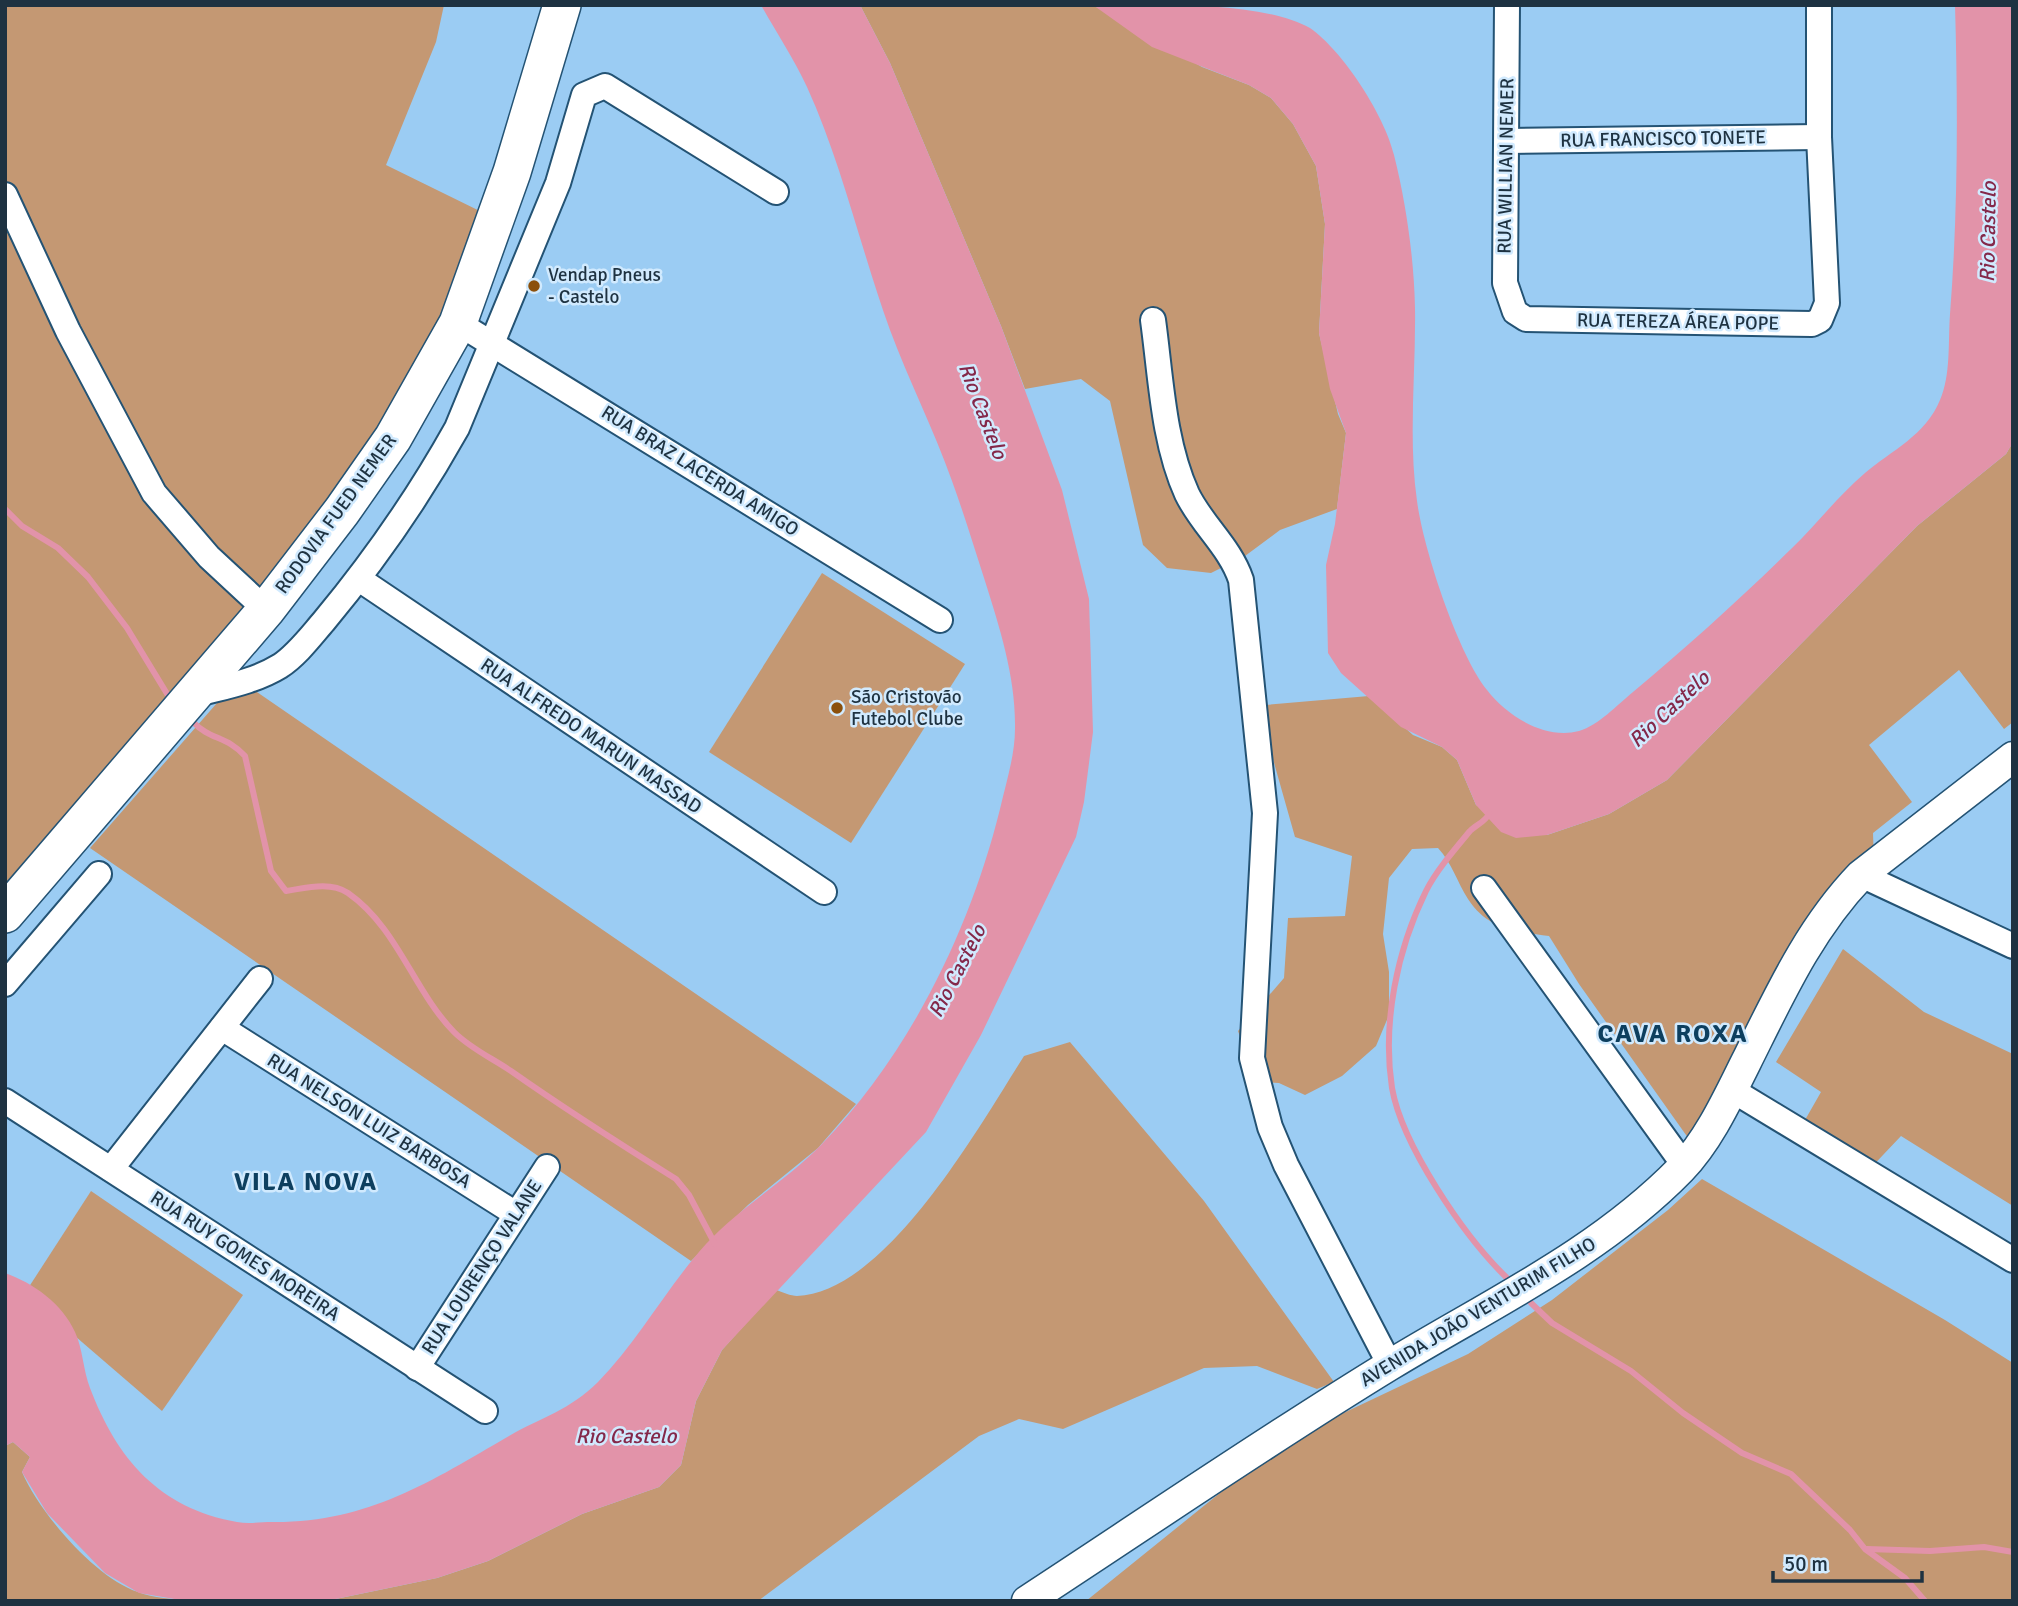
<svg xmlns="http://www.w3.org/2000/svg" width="2018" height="1606" font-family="Signika,sans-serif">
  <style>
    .green { fill: #c49873 }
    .water { fill: #e293a9 }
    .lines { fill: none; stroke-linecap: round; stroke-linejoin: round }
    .stream { stroke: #e293a9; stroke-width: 6 }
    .minor-casing { stroke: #245374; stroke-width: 28 }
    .tertiary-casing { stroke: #245374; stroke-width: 33 }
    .primary-casing { stroke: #245374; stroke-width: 40 }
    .minor { stroke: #fff; stroke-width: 24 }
    .tertiary { stroke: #fff; stroke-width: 30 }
    .primary { stroke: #fff; stroke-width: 37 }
    .poi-dot { fill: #8b500c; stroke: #d1eafe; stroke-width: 2.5 }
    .labels { text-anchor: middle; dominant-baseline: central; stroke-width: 5; stroke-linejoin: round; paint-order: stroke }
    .street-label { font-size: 19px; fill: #1e3241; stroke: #d1eafe }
    .poi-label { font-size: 19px; fill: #1e3241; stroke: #d1eafe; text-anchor: start }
    .water-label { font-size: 21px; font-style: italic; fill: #84284a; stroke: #d1eafe }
    .district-label { font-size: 26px; font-weight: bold; letter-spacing: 2px; fill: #0d3f5f; stroke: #d1eafe }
  </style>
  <rect width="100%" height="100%" fill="#9bccf3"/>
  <g class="green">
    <path d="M5,5h439l-8,37 -50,123 108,53 -119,242 -370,430z"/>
    <path d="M860,5h233l109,62 47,18 22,13 22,26 23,42 9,58 -6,109 19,81 8,19 -9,76 -57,21 -35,26 -34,17 -44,-5 -24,-23 -33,-144 -29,-22 -56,10 -24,-63 -111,-263z"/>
    <path d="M2013,442v280l-9,7 -45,-59 -90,75 43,57 -39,31 1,31 -183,278 -112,-158 -30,-48c-33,-4 -62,-7 -81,-37 -11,-17 -16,-36 -30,-51l-26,1 -23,29 -6,56 6,38v43l-13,31 -34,30 -37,19 -26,-12 -23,-1 -18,-51 46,-53 4,-60 57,-2 7,-60 -57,-19 -26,-92 -4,-40 104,-9 44,39 29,12 15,13 19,45 71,30 62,-21 58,-34 250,-254 89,-72z"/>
    <path d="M822,573l143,91 -114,179 -142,-91z"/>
    <path d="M238,679l618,425 -38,44 -70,57 -57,56 -601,-413z"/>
    <path d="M1843,949l81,63 89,42v152l-112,-70 -36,38 -68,-40 24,-42 -45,-30z"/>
    <path d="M1070,1042l134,159 130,181 -17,7 -60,-23 -53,2 -141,61 -44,-10 -40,17 -221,165h-432l111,-23 51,-17 94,-47 77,-27 22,-22 15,-64 26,-51 54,-60c6,2 15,6 21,6 89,-3 183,-171 227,-240z"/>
    <path d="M1702,1179l243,141 68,43v238h-927l150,-121 97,-62 135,-64 84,-54 116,-90z"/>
    <path d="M91,1191l152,104 -81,116 -137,-118z"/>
    <path d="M13,1442l17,15 -8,15c17,40 73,106 116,120 14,6 33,6 48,9h-181v-155z"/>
  </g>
  <g class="water">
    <path d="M761,5h99l30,58 111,263 61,164 27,109 4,133 -9,70 -8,35 -95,198 -55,97 -204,218 -26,51 -15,64 -22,22 -77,27 -94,47 -51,17 -111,23h-140l-47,-8 -34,-20 -58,-60 -25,-41 8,-15 -17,-15 -8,4v-173c28,10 57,30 70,59 8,17 8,38 15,56 27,71 69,120 147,134 11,2 24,0 35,0 95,1 158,-40 237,-86 33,-19 61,-26 89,-54 41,-42 69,-95 108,-138 34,-37 80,-63 115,-99 88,-90 149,-215 179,-336 6,-26 15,-54 15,-80 1,-51 -15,-100 -30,-148 -11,-34 -21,-67 -33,-100 -18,-51 -43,-100 -62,-151 -29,-80 -48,-166 -83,-243 -13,-28 -31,-55 -46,-82z"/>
    <path d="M1093,5c61,0 166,-5 217,23 33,23 75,88 84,127 12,48 20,103 21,153 1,64 -7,130 2,193 6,47 41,153 70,189 20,26 58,50 92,41 20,-6 38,-26 54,-39 55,-46 107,-93 158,-143 25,-24 47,-53 74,-76 26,-22 61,-38 75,-73 11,-25 8,-59 10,-86 8,-102 8,-206 5,-309h58l-1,439 -6,10 -89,72 -250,254 -58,34 -62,21 -31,3 -15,-6 -25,-27 -19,-45 -15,-13 -41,-20 -60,-54 -13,-20 -2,-88 9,-41 11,-91 -16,-44 -11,-56 6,-109 -9,-58 -23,-42 -22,-26 -22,-13 -97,-38z"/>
  </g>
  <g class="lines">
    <g class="stream">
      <path d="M5,509l17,17 36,22 30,29 39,51 42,69"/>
      <path d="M193,722c17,18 34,14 52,34l26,115 15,20c20,-3 44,-10 62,2 50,35 65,97 106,139 17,17 38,26 57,39 54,38 109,73 165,108l13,16 26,49"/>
      <path d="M1489,814c-4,8 -13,11 -19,17 -15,18 -34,40 -44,60 -29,59 -44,132 -34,197 10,57 72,148 114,189"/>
      <path d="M1531,1303l21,20 79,48 52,42 59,40 49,21 59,56 15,19 40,29 20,23"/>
      <path d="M1867,1549l63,2 54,-4 29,5"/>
    </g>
    <g class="minor-casing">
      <g id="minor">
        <path d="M1507,5l-2,278 10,29 11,7 286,5 8,-4 7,-17 -8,-166v-132"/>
        <path d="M1507,141l312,-4"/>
        <path d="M5,195l63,136 86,162 55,64 57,53"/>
        <path d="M1153,320c8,58 10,121 34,174 15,31 43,53 54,86l24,233 -13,245 18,69 16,38 104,200"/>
        <path d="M458,323l482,297"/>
        <path d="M359,579l465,313"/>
        <path d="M194,695c29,-8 60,-13 86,-29 17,-11 31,-30 44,-45 50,-60 95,-125 133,-193l101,-245 26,-88 21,-9 171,106"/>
        <path d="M1861,875l152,71"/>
        <path d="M1484,888l200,277"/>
        <path d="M5,984l94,-110"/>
        <path d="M222,1028l294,186"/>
        <path d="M1732,1090l281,170"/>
        <path d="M5,1101l480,310"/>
        <path d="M111,1169l149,-190"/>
        <path d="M417,1368l130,-201"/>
      </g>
    </g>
    <g class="tertiary-casing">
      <path id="tertiary" d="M1027,1601c121,-79 240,-161 363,-236 100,-61 208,-111 291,-196 28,-29 47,-71 65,-107 33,-66 63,-133 115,-187l152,-118"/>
    </g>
    <g class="primary-casing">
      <path id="primary" d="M5,914l261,-304 76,-99 51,-73 65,-115 54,-151 50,-167"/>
    </g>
    <use href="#minor" class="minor"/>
    <use href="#tertiary" class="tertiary"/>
    <use href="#primary" class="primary"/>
  </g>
  <g class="poi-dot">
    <circle cx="534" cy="286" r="7"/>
    <circle cx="837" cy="708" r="7"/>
  </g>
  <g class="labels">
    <g class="street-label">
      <text transform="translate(1663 139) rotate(-1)">RUA FRANCISCO TONETE</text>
      <text transform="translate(1506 166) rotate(-89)">RUA WILLIAN NEMER</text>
      <text transform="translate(1678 322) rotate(1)">RUA TEREZA ÁREA POPE</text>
      <text transform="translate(700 471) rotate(32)">RUA BRAZ LACERDA AMIGO</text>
      <text transform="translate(336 514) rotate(-54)">RODOVIA FUED NEMER</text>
      <text transform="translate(591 736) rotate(34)">RUA ALFREDO MARUN MASSAD</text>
      <text transform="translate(369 1121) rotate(32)">RUA NELSON LUIZ BARBOSA</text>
      <text transform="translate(245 1256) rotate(33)">RUA RUY GOMES MOREIRA</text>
      <text transform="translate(482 1267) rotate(-57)">RUA LOURENÇO VALANE</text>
      <text transform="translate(1478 1312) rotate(-31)">AVENIDA JOÃO VENTURIM FILHO</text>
    </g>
    <g class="poi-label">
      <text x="548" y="275">Vendap Pneus<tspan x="548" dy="22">- Castelo</tspan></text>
      <text x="851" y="697">São Cristovão<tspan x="851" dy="22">Futebol Clube</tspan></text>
    </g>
    <g class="water-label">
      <text transform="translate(1988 232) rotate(-89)">Rio Castelo</text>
      <text transform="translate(983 411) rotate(69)">Rio Castelo</text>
      <text transform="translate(1669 709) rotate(-43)">Rio Castelo</text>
      <text transform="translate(957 971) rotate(-63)">Rio Castelo</text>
      <text x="626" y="1436">Rio Castelo</text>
    </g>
    <g class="district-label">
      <text x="1673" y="1034">CAVA ROXA</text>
      <text x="306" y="1182">VILA NOVA</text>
    </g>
  </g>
  <rect width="2018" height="1606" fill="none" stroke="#1e3241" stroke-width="14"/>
  <path d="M1773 1571v10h149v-10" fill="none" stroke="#1e3241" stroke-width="3.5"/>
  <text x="1784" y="1571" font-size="21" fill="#1e3241" stroke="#d1eafe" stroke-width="5" paint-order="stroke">50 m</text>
</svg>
